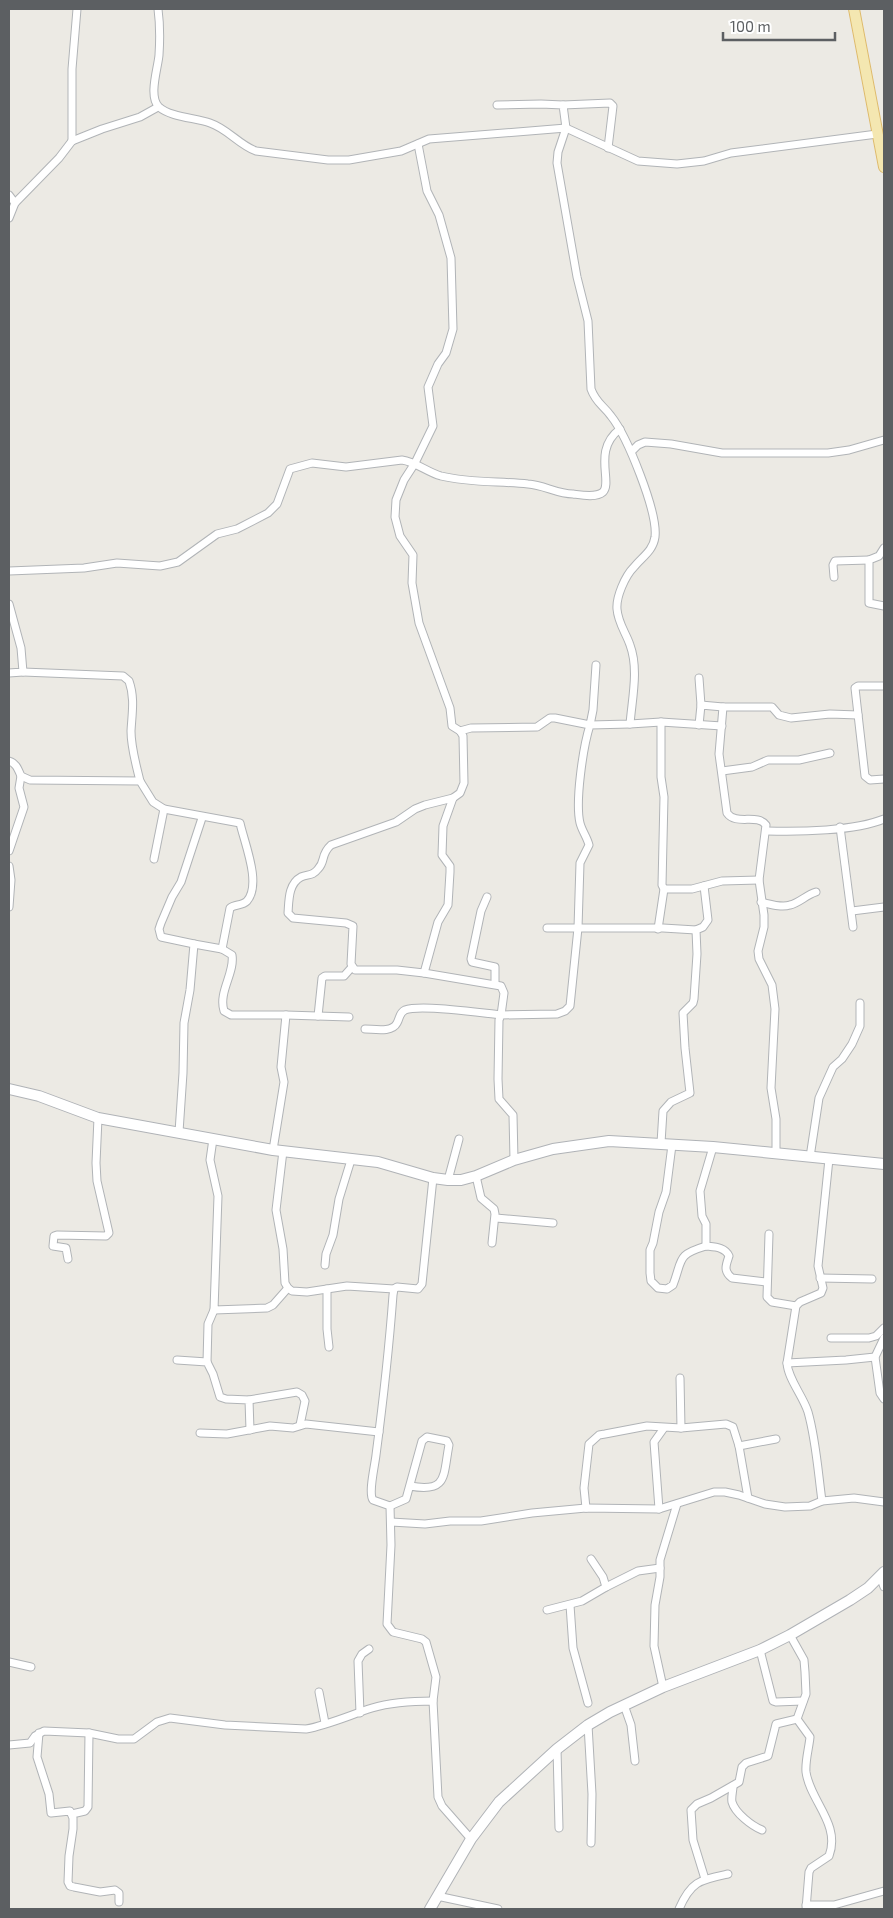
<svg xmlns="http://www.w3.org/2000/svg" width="893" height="1918" font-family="'Exo 2',sans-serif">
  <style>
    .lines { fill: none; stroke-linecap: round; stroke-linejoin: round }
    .street-casing { stroke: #b1b4b7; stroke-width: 9 }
    .secondary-casing { stroke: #b0b3b7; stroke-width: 12 }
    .primary-casing { stroke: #deba6b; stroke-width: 12 }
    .street { stroke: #fff; stroke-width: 7 }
    .secondary { stroke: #fff; stroke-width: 10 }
    .primary { stroke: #f4e7b1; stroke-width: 10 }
  </style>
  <rect width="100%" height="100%" fill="#eceae4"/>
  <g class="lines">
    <g class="street-casing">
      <g id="street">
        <path d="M158,9c2,15 2,31 1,46 -1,13 -11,42 0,52 11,10 37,11 51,16 18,6 29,22 46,28l72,9h21l52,-9 28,-12 137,-11 72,33 39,3 27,-3 27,-8 146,-19"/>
        <path d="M497,105l44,-1 22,1 3,23 -8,24 -1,11 20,114 11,44 3,68c5,14 12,16 20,27 16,20 47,96 44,121 -2,14 -13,20 -21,30 -9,9 -18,30 -17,42 1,14 9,24 13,36 9,24 2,54 0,79l-40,1c-7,22 -15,77 -10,98 2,8 7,14 9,22l-9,18 -2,65 -8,78 -5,5 -8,3 -56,1 -2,5 -1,59 1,20 14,16 1,45"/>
        <path d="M563,105l47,-2 3,3 -5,42"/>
        <path d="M72,141v-72l5,-60"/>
        <path d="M418,144l9,47 12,24 12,43 2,71 -7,24 -8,11 -10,23 5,39 -18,37 -11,17 -8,20 -1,17 5,19 13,19 -1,28 7,40 31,85 2,18 8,5 3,5 1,47 -4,10 -7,5 -10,28 -1,29 8,11v6l-2,33 -10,17 -14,51"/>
        <path d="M9,195l6,8"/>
        <path d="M9,218l6,-15 44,-45 13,-17 30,-12 38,-12 18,-10"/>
        <path d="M632,451l6,-6 7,-3 26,2 51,9h106l21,-3 35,-10"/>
        <path d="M884,548l-5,8 -10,4v43l15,3"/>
        <path d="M9,571l75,-3 33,-5 43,3 18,-4 39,-28 20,-5 31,-16 9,-9 13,-35 22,-6 34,4 56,-7c14,2 25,12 39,16 29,7 58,5 87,8 16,1 29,10 45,10 8,1 23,4 30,-2 10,-10 -11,-42 17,-63"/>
        <path d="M834,577l-1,-12 2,-4 34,-1"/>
        <path d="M9,604l12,44 2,24 -14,1"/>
        <path d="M23,672l100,4 6,5c6,17 3,32 2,50 0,17 5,33 9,50"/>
        <path d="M699,678l2,27"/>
        <path d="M884,686h-26l-3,2 10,88 5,4 14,-1"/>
        <path d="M630,724l31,-2 61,4"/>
        <path d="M699,725l2,-20 22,2"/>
        <path d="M460,731l11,-3 66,-1 13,-9h5l35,7 3,-15 3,-45"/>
        <path d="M9,761c7,2 9,8 12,15l9,4 110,1 13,21 11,7 76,14c4,19 22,61 7,78 -5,5 -12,3 -17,7l-8,41"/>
        <path d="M722,771l30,-4 16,-7h31l31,-7"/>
        <path d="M840,827l13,100"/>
        <path d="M767,831c32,1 88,0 117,-12"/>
        <path d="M9,851l15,-44 -5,-19 2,-12"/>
        <path d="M154,859l10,-50"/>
        <path d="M9,866l2,14 -2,27"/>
        <path d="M664,889h28l30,-8 37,-1"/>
        <path d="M487,897l-6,14 -10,48 1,3 23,5v17"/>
        <path d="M761,902c9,2 20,6 29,3 9,-2 16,-10 26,-13"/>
        <path d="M852,911l32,-4"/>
        <path d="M547,928h116l33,2"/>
        <path d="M658,929l6,-40 -2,-4 2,-88 -3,-20v-55"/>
        <path d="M194,944l28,5 10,6c3,18 -14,37 -8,56l7,4h55l-5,52 3,15 -11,68"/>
        <path d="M286,1015l63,2"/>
        <path d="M318,1016l4,-38 3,-2h19l8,-9"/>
        <path d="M365,1029c9,0 27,4 32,-6 3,-5 2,-10 8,-13 16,-6 76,3 96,5l3,-22 -3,-7 -77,-13 -27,-3h-42l-4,-6 2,-38 -7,-3 -53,-5 -5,-5c1,-12 0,-29 13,-36 7,-3 12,-1 17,-8 8,-8 2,-14 13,-24l65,-23 19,-13 10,-4 28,-7"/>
        <path d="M179,1132l4,-59 1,-50 6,-33 4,-46 -33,-7 -2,-8 2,-6 11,-26 9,-15 21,-64"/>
        <path d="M213,1139l-3,21 8,36 -4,114 53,-2 6,-3 15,-17"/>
        <path d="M661,1143l2,-32 8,-9 19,-9 -5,-45 -2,-35 10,-10 1,-4 3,-45 -1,-24 7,-3 5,-7 -4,-34"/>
        <path d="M672,1145l-6,47 -7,20 -6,31 -3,7v23l1,8 7,7 9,1 6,-4c10,-26 3,-30 33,-39"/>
        <path d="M713,1147l-13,44 2,25 4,8v22c9,1 19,1 23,10 -3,9 -6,15 3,22l34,4"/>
        <path d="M283,1151l-7,59 7,39 2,34 3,5 4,3 15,1 40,-6 47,3"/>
        <path d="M776,1153v-34l-5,-31 4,-79 -3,-24 -13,-26 -1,-8 6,-24v-12l-5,-35 7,-55c-9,-12 -30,1 -39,-12l-8,-59 4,-47h49l7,8 12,3 39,-4 28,1"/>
        <path d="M810,1157l9,-59 14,-31 9,-8 10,-15 8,-18v-23"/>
        <path d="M476,1176l5,22 13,11 1,5 -3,29"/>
        <path d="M433,1178l-11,106 -4,5 -21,-2 -3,2 -1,6c-4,54 -10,107 -17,160 -1,10 -8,38 -3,45l17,6 1,39 -4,79 6,8 29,7 4,3 10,35 -3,24"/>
        <path d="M448,1180l11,-41"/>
        <path d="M496,1218l57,5"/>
        <path d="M769,1234l-2,63 5,5 24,4"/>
        <path d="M68,1259l-2,-11 -13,-2 1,-10 3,-1 49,1 3,-3 -12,-52 -1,-18 2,-45"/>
        <path d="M325,1265l1,-11 7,-19 6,-36 12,-39"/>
        <path d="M820,1278l52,1"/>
        <path d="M327,1289v40l2,18"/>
        <path d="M831,1338h38l7,-2 8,-8"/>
        <path d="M884,1338l-9,19 5,36 4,6"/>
        <path d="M177,1360l30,2 6,12 7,23 6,2 23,1 1,30"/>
        <path d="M207,1362l1,-38 6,-14"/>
        <path d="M787,1363l59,-3 29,-3"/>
        <path d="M680,1378l1,50"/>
        <path d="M249,1400l48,-8 5,3 3,6 -5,24"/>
        <path d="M200,1433l27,1 43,-8 23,2 13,-4 73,8"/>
        <path d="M739,1446l37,-7"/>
        <path d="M822,1501c-4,-29 -6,-61 -14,-89 -5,-16 -20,-33 -21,-49l9,-57 4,-4 21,-9 2,-5 -5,-22 11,-107"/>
        <path d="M390,1506l16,-7 16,-58 5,-4 20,4 2,4c-6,31 -1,48 -39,41"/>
        <path d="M586,1508l-2,-20 5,-44 10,-9 6,-1 42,-8 34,2 45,-4 7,3 6,19 9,52"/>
        <path d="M659,1509l-5,-67 10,-14"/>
        <path d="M391,1522l34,2 25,-3h31l51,-8 54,-5 73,1 55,-17h11l14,3 26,9 20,3 25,-1 12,-5 32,-3 30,4"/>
        <path d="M591,1559l12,18 3,10"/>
        <path d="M880,1576l4,11"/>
        <path d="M570,1605l3,43 15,55"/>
        <path d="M547,1610l35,-9 24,-14 32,-16 22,-3"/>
        <path d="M790,1635l14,25 1,12 1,22 -9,25 13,18c-1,11 -5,24 -4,35 4,29 35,52 23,84l-18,12 -2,4 -3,37"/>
        <path d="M760,1650l13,51 3,1 27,-1"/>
        <path d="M9,1662l22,5"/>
        <path d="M663,1687l-9,-41 1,-41 5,-28v-17l17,-56"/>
        <path d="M319,1692l6,31"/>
        <path d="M624,1705l7,20 4,36"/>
        <path d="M360,1713l-2,-52 4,-7 7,-5"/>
        <path d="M588,1725l4,69 -1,49"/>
        <path d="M39,1733l-2,24 12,37 2,19 19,-2 3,7v11l-4,27 -1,26 2,4 4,1 26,5 15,-2 4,3v9"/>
        <path d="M9,1745l21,-2 5,-7 9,-5 45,2 29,6h16l23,-17 13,-4 55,7 81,4c22,-4 44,-14 66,-21 20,-6 41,-7 61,-7l5,96 4,9 29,33"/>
        <path d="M557,1749l2,79"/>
        <path d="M733,1786c0,5 -2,11 -1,16 3,11 20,24 30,28"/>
        <path d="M72,1814l13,-3 3,-4 1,-74"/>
        <path d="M705,1879l-12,-39 -2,-30 6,-6 14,-6 28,-16 3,-15 4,-4 22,-7 8,-32 21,-5"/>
        <path d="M437,1896l61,13"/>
        <path d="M806,1905h28l50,-14"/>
        <path d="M679,1909c12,-28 21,-29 49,-35"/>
      </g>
    </g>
    <g class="secondary-casing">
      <g id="secondary">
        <path d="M9,1089l30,7 59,22 175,32 105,12 55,16 15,2h13l15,-4 38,-16 39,-11 56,-8 104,6 171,17"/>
        <path d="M430,1909l41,-70 28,-37 58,-53 31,-24 22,-13 53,-25 97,-37 30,-15 60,-35 18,-12 16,-16"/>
      </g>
    </g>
    <g class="primary-casing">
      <path id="primary" d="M854,9l30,158"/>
    </g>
    <use href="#street" class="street"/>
    <use href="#secondary" class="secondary"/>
    <use href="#primary" class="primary"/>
  </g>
  <rect width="893" height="1918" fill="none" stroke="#5c5f62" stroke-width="20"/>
  <path d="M723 32v8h112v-8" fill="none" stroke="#5c5f62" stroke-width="2.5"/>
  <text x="730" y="32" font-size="15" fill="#5c5f62" stroke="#ffffff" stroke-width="4" paint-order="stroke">100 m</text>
</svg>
